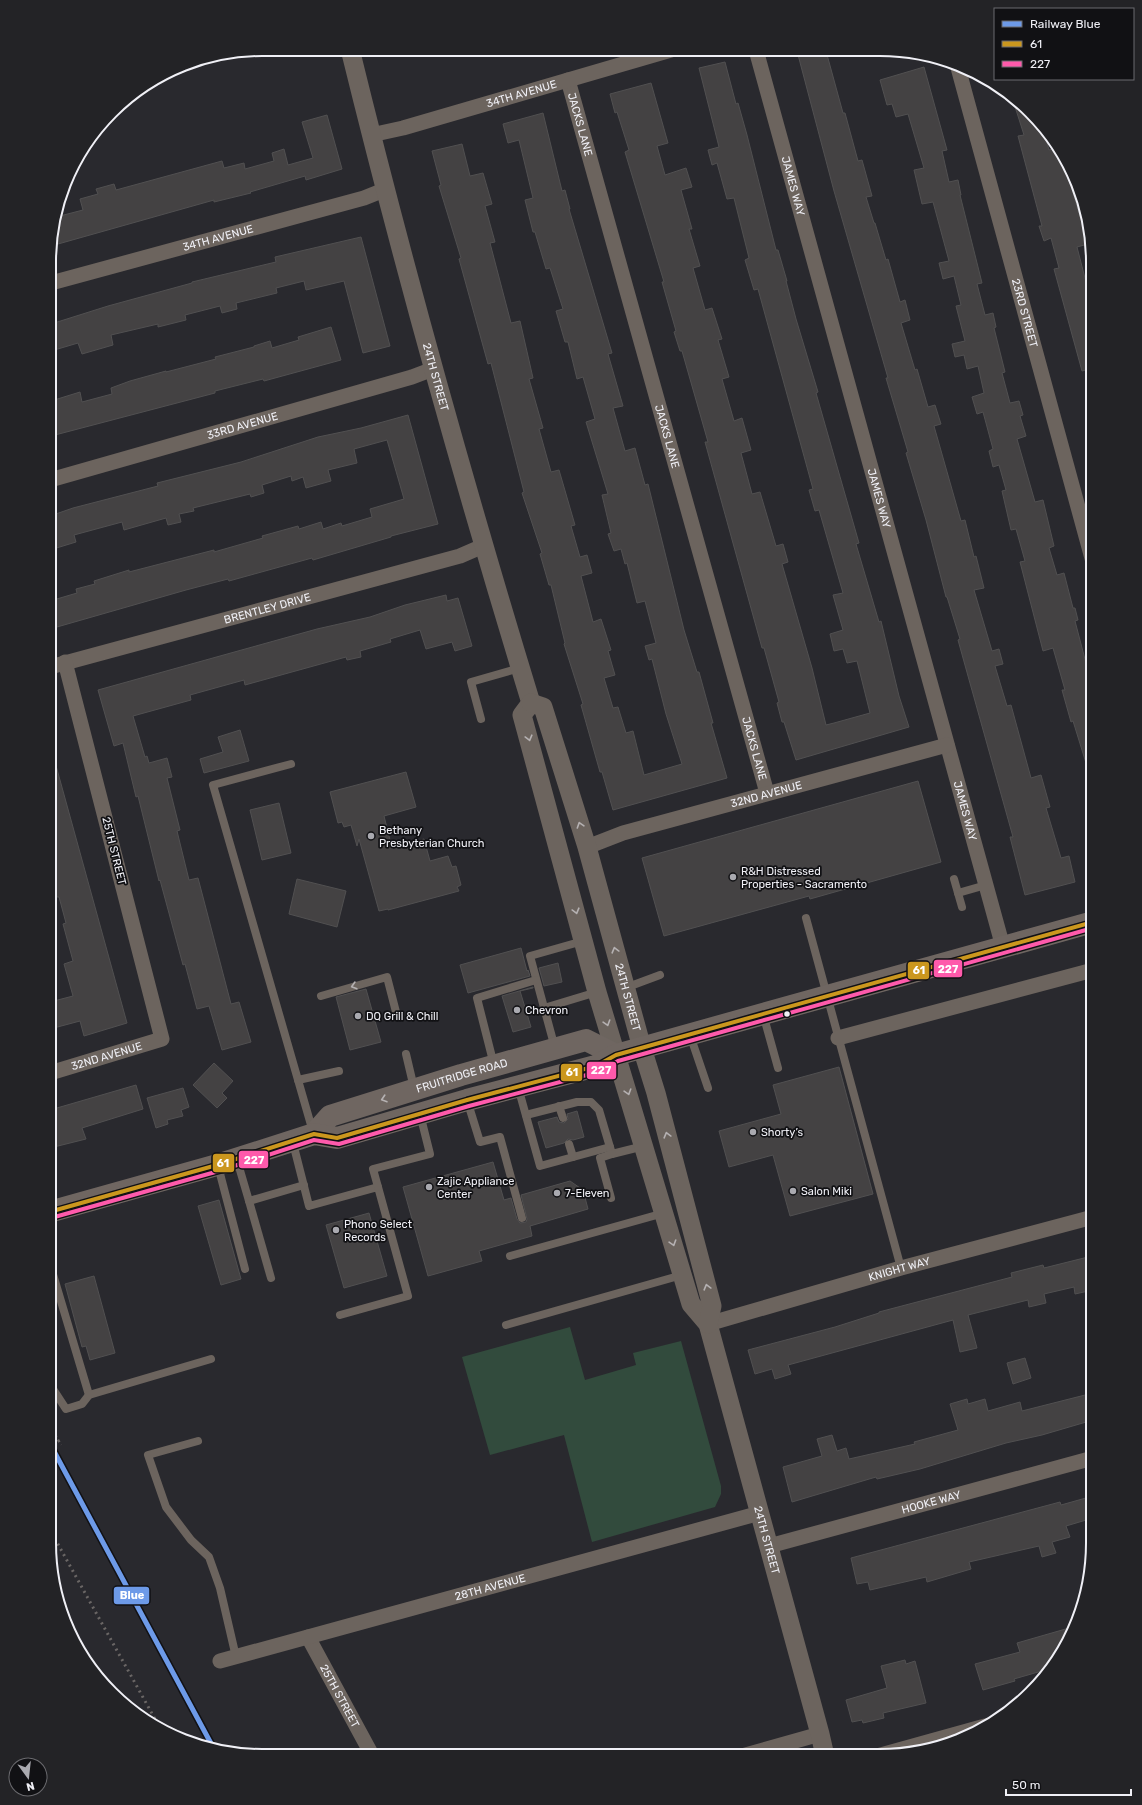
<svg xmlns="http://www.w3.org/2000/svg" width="1142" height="1805" font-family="Rubik,sans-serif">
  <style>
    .green { fill: #324b3d }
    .building { fill: #444243; stroke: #515051 }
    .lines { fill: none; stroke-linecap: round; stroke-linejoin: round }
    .path { stroke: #686463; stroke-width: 2.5; stroke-dasharray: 3 3; stroke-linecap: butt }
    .service { stroke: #6c645e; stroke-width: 8 }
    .minor { stroke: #6c645e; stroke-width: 15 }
    .tertiary { stroke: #6c645e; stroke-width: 19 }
    .secondary { stroke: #6f6661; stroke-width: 22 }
    .rail { stroke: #6a6665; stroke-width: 3; stroke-dasharray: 2 4; stroke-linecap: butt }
    .bus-1-casing { stroke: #111114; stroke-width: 7 }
    .bus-2-casing { stroke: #111114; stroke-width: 7 }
    .bus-1 { stroke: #cb971e; stroke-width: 4 }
    .bus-2 { stroke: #fe5aab; stroke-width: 4 }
    .rail-1-casing { stroke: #111114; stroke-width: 8 }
    .rail-1 { stroke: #6d9ae8; stroke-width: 5 }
    .oneway { stroke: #b5b1b2 }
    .oneway2 { stroke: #b6b2b3 }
    .poi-dot { fill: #aaaab0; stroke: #111114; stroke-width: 1.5 }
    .bus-dot { fill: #f0f0f6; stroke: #111114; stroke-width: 1.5 }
    .labels { text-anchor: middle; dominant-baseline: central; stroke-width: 3.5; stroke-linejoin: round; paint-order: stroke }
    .street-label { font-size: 11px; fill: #f0f0f6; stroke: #111114 }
    .poi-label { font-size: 11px; fill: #f0f0f6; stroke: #111114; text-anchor: start }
    .rim { fill: none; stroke: #f0f0f6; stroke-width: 2 }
    .line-badge { stroke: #111114; stroke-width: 1.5 }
    .badge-label { font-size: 11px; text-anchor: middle; font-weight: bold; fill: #fff }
  </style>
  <rect width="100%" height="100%" fill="#29292e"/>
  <path class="green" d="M570,1327l15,53 51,-15 -3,-12 48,-12 40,145v8l-6,13 -123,35 -28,-107 -74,20 -28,-98z"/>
  <g class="building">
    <path d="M797,51h29l17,62h2l13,48 4,-1 10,36 -6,1 8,26h1l11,37 2,-1 12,43 5,-2 5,20 -9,3 14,47 2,-1 11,38 7,-2 6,19 -7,2 27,95 4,-1 9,37 2,-1 8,32 -10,2 18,61 7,-2 4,15 -8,2 12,40 4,-1 20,73 10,-3 9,32 -4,1 15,50 8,-2 6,26 -50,13 -15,-58h3l-45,-161 -10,-36 2,-1 -13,-42h-1l-20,-77 -20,-67 2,-1 -22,-74h2l-54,-187z"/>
    <path d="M725,62l11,42 2,-1 9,32 29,115h2l9,31h-1l10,38 22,73 -2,1 43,150 -3,1 23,78 2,-1 18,75 10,31 -113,33 -12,-38h-2l-5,-19 2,-1 -15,-54h-2l-57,-206h3l-26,-91h-2l-6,-19 2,-1 -14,-49h2l-39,-130 4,-2 -12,-38 -2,1 -5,-19 41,-11 17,60 -11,3 8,29 21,-7 6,19 -11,3 11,39h-3l11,37 -7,2 12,42 7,-2 10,31 -4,1 11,37 -7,2 12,42 8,-3 9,32 -10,3 11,41 8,-2 16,54 7,-2 5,18 -6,2 30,104 14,57 8,-2 36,-10 -13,-52 -10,2 -4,-14 -9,2 -4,-17 13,-4 -10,-35 10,-2 -24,-83 -4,1 -6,-21 4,-1 -55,-200 -4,1 -9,-30 4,-2 -15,-60 -7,1 -10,-36 -5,2 -4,-15 11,-3 -20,-79z"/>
    <path d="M924,67l23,83 -5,1 7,31 9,-2 3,15h-1l22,88 -5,1 8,31 8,-2 3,14 -2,1 11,44 -3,1 8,30 9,-2 4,14 -3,1 6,20 -9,3 18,63 8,-2 11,46 -5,2 8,27 7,-2 9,35h2l3,12 -3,1 18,69v85l-3,1 -17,-55 -2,1 -9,-32h3l-12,-42 -10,3 -23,-89 5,-1 -9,-32 -5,1 -9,-39 4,-1 -7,-25 -6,2 -4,-16 4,-2 -10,-37 -6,2 -5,-17 12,-4 -6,-27 -11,3 -3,-14 -9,2 -3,-13 13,-3 -9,-35 5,-1 -7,-29 -11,3 -4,-16 10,-2 -16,-59 -11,2 -8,-34 10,-2 -16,-54 -12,3 -4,-13 -5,1 -7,-25z"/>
    <path d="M1011,94l32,33 6,23 9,-3 10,18 -3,1 23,78 -11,3 9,35 7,-2v88l-11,3 -28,-102 5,-1 -8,-30 -7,3 -5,-15h3l-24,-90 6,-1z"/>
    <path d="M543,113l19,78 3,-1 5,19h-1l43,144 -4,1 15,52 -10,2 12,43 10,-3 10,37 3,-1 36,146 13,42h2l14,51h-2l16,55 -114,32 -11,-38h-2l-19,-67 2,-1 -19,-60 1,-1 -14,-58h-2l-9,-31 2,-1 -20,-60 2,-1 -33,-129 -3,1 -29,-105 2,-1 -22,-72 2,-1 -9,-34 30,-7 8,32 13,-3 9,31 -7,2 10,36 -5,1 21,80 9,-2 13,57 -4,1 14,49 -4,1 12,43 8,-2 16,55 -4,1 9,31 7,-2 5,18 -11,3 12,46 8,-3 10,31 -3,1 7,24 -11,3 9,30 5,-1 8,26 7,-2 11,44 38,-11 -16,-50 -14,-55 -3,1 -4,-14 11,-3 -11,-42 -8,2 -10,-40 -2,1 -4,-15 -7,2 -6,-17 3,-1 -9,-38 6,-1 -22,-72 9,-3 -12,-42 -6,2 -9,-37h-3l-9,-31 7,-2 -13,-41 -4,1 -11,-37h-2l-8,-32 8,-2 -14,-58 -11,3 -5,-19z"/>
    <path d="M327,115l15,54 -36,11 -1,-4 -55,16 1,1 -37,9v-2l-163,46v-12l5,-17 27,-7 -3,-11 18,-5 -2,-5 18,-5 2,6 106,-29 2,7 20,-5 1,6 29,-8 -2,-8 12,-4 4,16 25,-7 -11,-36z"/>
    <path d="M361,237l29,109 -27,7 -19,-72 -38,9 -2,-9 -28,7 1,5 -41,10 1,6 -15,4 -2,-7 -35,9 1,5 -28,7v-3l-47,11 2,10 -31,9 -4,-11 -27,8v-27l57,-18 84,-23v-1l84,-20 -1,-5z"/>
    <path d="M331,327l10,33 -77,21 -1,-2 -48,12v2l-160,42 -4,-14v-20l29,-9 2,10 30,-8 -1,-6 19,-7 36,-10v1l50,-13 -1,-2 39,-10v-1l16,-5 2,7 27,-8 -1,-3z"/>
    <path d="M408,415l30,109 -47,12v1l-78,23 -1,-2 -83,23 -1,-2 -42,11 -136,39v-28l27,-8 -1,-4 19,-5 -1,-3 35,-11v2l85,-22v2l49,-14 -1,-2 36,-10 1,3 22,-7 2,7 18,-6 1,3 30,-9 -2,-8 34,-10 -17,-59 -33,9 3,14 -29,7 3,11 -25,7 -3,-11 -11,4 -1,-5 -29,9 2,8 -13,4 -1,-3 -57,14 1,3 -15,3 2,8 -13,3 -2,-7 -42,12 -2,-8 -48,13 2,7 -26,8v-34l23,-8 85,-22 -1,-3 84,-21 77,-25 43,-9z"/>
    <path d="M446,595l1,6 11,-3 14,48 -17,5 -3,-9 -26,7 -6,-19 -30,9 1,3 -31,9 1,6 -14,3 -1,-3 -101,28 -1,-5 -54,15 1,5 -58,16 12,41 2,-1 2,7 18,-5 5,19 -5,1 13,52 -3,1 12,49 9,-2 33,126 8,-2 12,40 -29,8 -13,-44 -12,3 -12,-45 -2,1 -23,-85 -1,1 -21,-85 -2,1 -13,-54 -9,3 -16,-56 219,-61 53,-12 35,-12z"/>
    <path d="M240,730l9,31 -45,12 -4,-14 23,-7 -5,-15z"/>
    <path d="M55,762l72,261 -43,13 -4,-15 -30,8v-27l23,-6 -9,-32 9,-3 -10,-37 3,-1 -7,-26h-2l-7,-25v-109z"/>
    <path d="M406,772l10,35 -32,9 8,32 32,-9 6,22 18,-5 4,11 4,-1 5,19 -4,2 2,4 -71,19v-1l-9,2 -20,-72 -2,7 -6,-21 -7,2 -2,-5 -4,1 -8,-31z"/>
    <path d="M918,781l23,81 -131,37 -1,-3 -145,40 -22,-78z"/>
    <path d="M279,803l12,50 -29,7 -12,-50z"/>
    <path d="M297,879l49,12 -9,36 -48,-13z"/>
    <path d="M521,948l6,23 1,-1 2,6 -62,17 -8,-28z"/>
    <path d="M558,963l4,19 -18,4 -5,-18z"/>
    <path d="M533,987v1l-13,3 11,36 -18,5 -11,-36z"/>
    <path d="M366,989l15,53 -31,8 -14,-53z"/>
    <path d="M214,1063l19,18 -11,12 5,5 -10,10 -24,-23z"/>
    <path d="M839,1067l34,127 -83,22 -17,-61 -44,12 -10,-36 62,-17 -8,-29z"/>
    <path d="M136,1085l7,24 -61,19 4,11 -36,9v-38z"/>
    <path d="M183,1088l6,19 -8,3 2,6 -16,4 1,4 -12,4 -9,-30z"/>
    <path d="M577,1111l7,26 -11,3 -5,-1 -4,4 -18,5 -8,-26 19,-5 2,5 5,1 4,-4 -1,-5z"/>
    <path d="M493,1162l11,38 7,-2 6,21 3,4 6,-1 1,-3 -6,-24 49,-14 13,9 5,19 -58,17 2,10 -53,15 3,10 -54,15 -25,-89z"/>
    <path d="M219,1200l22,79 -20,6 -23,-79z"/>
    <path d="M369,1213l18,63 -43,12 -18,-63z"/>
    <path d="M1088,1257l5,19v14l-18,4 -1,-7 -30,7 2,9 -17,4 -1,-7 -60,15 9,33 -17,4 -7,-32 -165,45 3,9 -16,5 -3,-10 -17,5 -7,-24 87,-23 44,-14v-1l133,-35 -1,-4 32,-8 1,3z"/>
    <path d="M94,1276l21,77 -25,7 -4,-14 -4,1 -17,-63z"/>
    <path d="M1025,1358l6,20 -18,6 -6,-21z"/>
    <path d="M1093,1393v27l-51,15 -36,8 -86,26 -43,10 -1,-2 -84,25 -9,-35 39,-11 -5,-17 15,-4 5,16 9,-3 3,11 66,-15 -1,-2 44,-12 -8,-26 17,-5 1,5 17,-5 3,12 32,-9 2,9z"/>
    <path d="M1093,1496v22l-27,8 4,11 -18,5 4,11 -14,4 -3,-11 -70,16 2,7 -44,13 -1,-5 -56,13 -2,-8 -11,2 -6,-26 209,-56 1,3z"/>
    <path d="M1076,1626l-24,42 -38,11 1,2 -32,9 -8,-26 45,-12 -3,-9z"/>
    <path d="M905,1660l1,4 9,-3 11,42 -43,10 1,5 -21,5 -1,-3 -10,2 -6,-22 41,-12 -6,-22z"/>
  </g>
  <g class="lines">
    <g class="path">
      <path d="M49,1424l12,21"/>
      <path d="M49,1441l7,-4"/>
    </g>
    <g class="service">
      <path d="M481,719l-10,-37 49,-14"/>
      <path d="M291,764l-78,21 100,347"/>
      <path d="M954,879l8,28"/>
      <path d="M958,893l28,-8"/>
      <path d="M806,918l95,350"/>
      <path d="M625,988l35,-13"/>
      <path d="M321,996l66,-19 9,35"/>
      <path d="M544,1008l53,-16"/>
      <path d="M763,1014l15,54"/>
      <path d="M690,1035l18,53"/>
      <path d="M555,1048l-25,-92 53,-15"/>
      <path d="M406,1054l8,34"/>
      <path d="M494,1065l-17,-67 59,-18"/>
      <path d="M298,1080l41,-9"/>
      <path d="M518,1087l22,79 70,-19"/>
      <path d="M467,1100l13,42 20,-5 22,81"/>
      <path d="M559,1106l4,12"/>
      <path d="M526,1115l51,-13h14l8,8 13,44 32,-8"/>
      <path d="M293,1143l16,63 69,-19 30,109 -68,19"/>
      <path d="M569,1144l4,13"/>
      <path d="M237,1160l12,41 55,-16"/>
      <path d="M218,1166l27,103"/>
      <path d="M378,1187l-5,-18 57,-15 -10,-40"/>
      <path d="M611,1198l-11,-40 12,-4"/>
      <path d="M249,1201l22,77"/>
      <path d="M510,1256l154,-43"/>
      <path d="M49,1261l40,134"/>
      <path d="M506,1325l176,-50"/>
      <path d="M49,1383l17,26 16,-5 7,-9 122,-36"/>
      <path d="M198,1441l-50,14 18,52 25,33 18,17 11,31 16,69"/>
    </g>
    <g class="minor">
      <path id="s1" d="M756,50l247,897"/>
      <path id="s2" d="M957,64l136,498"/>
      <path id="s3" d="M568,80l199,713"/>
      <path id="s4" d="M371,135l32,-7 268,-78"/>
      <path id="s5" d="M51,283l313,-85 20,-8"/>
      <path id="s6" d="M50,480l362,-103 21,-8"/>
      <path id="s7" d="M50,667l410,-111 23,-10"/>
      <path id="s8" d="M587,847l36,-14 324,-88"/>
      <path d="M838,1038l255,-68"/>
      <path id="s9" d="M50,1073l112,-34 -97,-377"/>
      <path id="s10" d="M708,1324l193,-56 192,-51"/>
      <path id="s11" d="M769,1546l324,-88"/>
      <path id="s12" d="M308,1637l64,118"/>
      <path id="s13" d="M220,1661l540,-148"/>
      <path d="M742,1756l78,-22"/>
      <path d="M877,1756l108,-30"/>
    </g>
    <g class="tertiary">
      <path id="s14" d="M350,49c54,220 115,438 181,654"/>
      <path id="s15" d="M531,703l-9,12 75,277 94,312 17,20 112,410 5,22"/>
      <path id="s16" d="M531,703l12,4 44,140 55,201 14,45 56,213 -4,18"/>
    </g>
    <g class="secondary">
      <path id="s17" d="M314,1134l16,-18 131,-41 125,-35 30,15"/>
      <path d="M49,1212l168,-47 97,-31 23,4 130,-38 129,-34 20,-11 477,-133"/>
    </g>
    <path class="rail" d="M49,1528l111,200"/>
    <g class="bus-1-casing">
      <path id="bus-1" d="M49,1212l168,-47 97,-31 23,4 130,-38 129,-34 20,-11 477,-133"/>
    </g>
    <g class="bus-2-casing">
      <path id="bus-2" d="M51,1218l168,-47 95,-31 25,4 130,-38 129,-34 20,-11 475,-133"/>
    </g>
    <use href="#bus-1" class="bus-1"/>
    <use href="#bus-2" class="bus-2"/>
    <g class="rail-1-casing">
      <path id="rail-1" d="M49,1442l165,307"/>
    </g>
    <use href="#rail-1" class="rail-1"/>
  </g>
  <defs><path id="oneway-chevron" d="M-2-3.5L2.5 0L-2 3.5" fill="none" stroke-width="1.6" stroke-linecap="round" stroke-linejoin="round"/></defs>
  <g class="oneway">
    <use href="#oneway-chevron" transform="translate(529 738) rotate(75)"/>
    <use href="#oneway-chevron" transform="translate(580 825) rotate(-108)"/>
    <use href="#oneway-chevron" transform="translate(576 911) rotate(75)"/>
    <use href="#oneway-chevron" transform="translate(615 950) rotate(-105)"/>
    <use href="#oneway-chevron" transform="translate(354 986) rotate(164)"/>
    <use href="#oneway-chevron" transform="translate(607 1023) rotate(73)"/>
    <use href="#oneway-chevron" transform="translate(628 1092) rotate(73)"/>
    <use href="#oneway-chevron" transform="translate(667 1135) rotate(-105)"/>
    <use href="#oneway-chevron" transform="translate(673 1243) rotate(73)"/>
    <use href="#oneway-chevron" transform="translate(707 1287) rotate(-105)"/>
  </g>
  <use class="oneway2" href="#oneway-chevron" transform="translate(384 1099) rotate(162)"/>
  <g class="poi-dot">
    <circle cx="371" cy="836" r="4"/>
    <circle cx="733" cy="877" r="4"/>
    <circle cx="517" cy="1010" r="4"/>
    <circle cx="358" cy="1016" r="4"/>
    <circle cx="753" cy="1132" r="4"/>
    <circle cx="429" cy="1187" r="4"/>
    <circle cx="793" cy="1191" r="4"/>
    <circle cx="557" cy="1193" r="4"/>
    <circle cx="336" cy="1230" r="4"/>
  </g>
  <circle class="bus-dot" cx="787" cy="1014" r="3.5"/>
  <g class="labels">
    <g class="street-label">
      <text stroke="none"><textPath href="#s4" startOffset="156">34TH AVENUE</textPath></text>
      <text stroke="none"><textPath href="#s3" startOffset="46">JACKS LANE</textPath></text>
      <text stroke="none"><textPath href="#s1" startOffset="141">JAMES WAY</textPath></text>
      <text stroke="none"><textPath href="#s5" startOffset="173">34TH AVENUE</textPath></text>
      <text stroke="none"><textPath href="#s2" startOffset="258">23RD STREET</textPath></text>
      <text stroke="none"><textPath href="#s14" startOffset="339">24TH STREET</textPath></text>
      <text stroke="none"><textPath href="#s6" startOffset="200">33RD AVENUE</textPath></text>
      <text stroke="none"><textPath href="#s3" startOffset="370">JACKS LANE</textPath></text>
      <text stroke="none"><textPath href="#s1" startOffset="465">JAMES WAY</textPath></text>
      <text stroke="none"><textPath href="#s7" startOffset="225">BRENTLEY DRIVE</textPath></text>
      <text stroke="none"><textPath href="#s3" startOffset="694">JACKS LANE</textPath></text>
      <text stroke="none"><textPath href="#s8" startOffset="187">32ND AVENUE</textPath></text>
      <text stroke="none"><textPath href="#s1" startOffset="789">JAMES WAY</textPath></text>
      <text transform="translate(114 851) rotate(76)">25TH STREET</text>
      <text stroke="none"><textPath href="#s16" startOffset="315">24TH STREET</textPath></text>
      <text stroke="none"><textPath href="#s9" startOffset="59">32ND AVENUE</textPath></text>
      <text stroke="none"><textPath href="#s17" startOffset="162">FRUITRIDGE ROAD</textPath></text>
      <text stroke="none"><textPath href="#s10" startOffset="199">KNIGHT WAY</textPath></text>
      <text stroke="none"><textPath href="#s11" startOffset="168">HOOKE WAY</textPath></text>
      <text stroke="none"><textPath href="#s15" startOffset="878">24TH STREET</textPath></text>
      <text stroke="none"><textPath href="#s13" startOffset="280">28TH AVENUE</textPath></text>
      <text stroke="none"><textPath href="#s12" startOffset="67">25TH STREET</textPath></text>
    </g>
    <g class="poi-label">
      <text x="379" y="830">Bethany<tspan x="379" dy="13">Presbyterian Church</tspan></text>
      <text x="741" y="871">R&amp;H Distressed<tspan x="741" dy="13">Properties - Sacramento</tspan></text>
      <text x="525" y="1010">Chevron</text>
      <text x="366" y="1016">DQ Grill &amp; Chill</text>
      <text x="761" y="1132">Shorty’s</text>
      <text x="437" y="1181">Zajic Appliance<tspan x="437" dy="13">Center</tspan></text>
      <text x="801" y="1191">Salon Miki</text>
      <text x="565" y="1193">7-Eleven</text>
      <text x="344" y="1224">Phono Select<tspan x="344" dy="13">Records</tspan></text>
    </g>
  </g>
  <path d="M0 0H1142V1805H0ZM262 56H880A206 206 0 0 1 1086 262V1543A206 206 0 0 1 880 1749H262A206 206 0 0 1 56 1543V262A206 206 0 0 1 262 56Z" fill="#232326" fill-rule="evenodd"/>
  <path class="rim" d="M262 56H880A206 206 0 0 1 1086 262V1543A206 206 0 0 1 880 1749H262A206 206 0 0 1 56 1543V262A206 206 0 0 1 262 56Z"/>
  <g class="line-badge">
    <rect x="933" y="959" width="30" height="19" rx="4" fill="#fe5aab"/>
    <rect x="907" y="961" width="23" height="19" rx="4" fill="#cb971e"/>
    <rect x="586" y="1061" width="31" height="19" rx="4" fill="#fe5aab"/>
    <rect x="560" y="1063" width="23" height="19" rx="4" fill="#cb971e"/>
    <rect x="238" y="1150" width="31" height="19" rx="4" fill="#fe5aab"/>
    <rect x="212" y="1153" width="23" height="20" rx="4" fill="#cb971e"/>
    <rect x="113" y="1586" width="37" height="19" rx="4" fill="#6d9ae8"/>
  </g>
  <g class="badge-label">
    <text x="948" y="973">227</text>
    <text x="919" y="974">61</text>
    <text x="601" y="1074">227</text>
    <text x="572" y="1076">61</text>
    <text x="254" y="1164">227</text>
    <text x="223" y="1167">61</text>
    <text x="132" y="1599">Blue</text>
  </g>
  <rect x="994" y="8" width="140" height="72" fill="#111114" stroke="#6a6a6e"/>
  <rect x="1002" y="21" width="20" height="6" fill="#6d9ae8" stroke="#6a6a6e"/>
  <text x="1030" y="28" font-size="12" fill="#f0f0f6">Railway Blue</text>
  <rect x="1002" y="41" width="20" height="6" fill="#cb971e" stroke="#6a6a6e"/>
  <text x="1030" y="48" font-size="12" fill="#f0f0f6">61</text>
  <rect x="1002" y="61" width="20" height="6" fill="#fe5aab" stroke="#6a6a6e"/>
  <text x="1030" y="68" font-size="12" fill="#f0f0f6">227</text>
  <g transform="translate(28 1777) rotate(165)"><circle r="19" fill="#111114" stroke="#6a6a6e"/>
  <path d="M0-3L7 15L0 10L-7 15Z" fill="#aaaab0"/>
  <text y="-6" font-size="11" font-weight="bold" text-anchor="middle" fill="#f0f0f6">N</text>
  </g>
  <path d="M1006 1789v6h125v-6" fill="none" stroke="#f0f0f6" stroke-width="2"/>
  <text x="1012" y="1789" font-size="12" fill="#f0f0f6" stroke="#111114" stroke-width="3" paint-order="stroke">50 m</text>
</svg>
